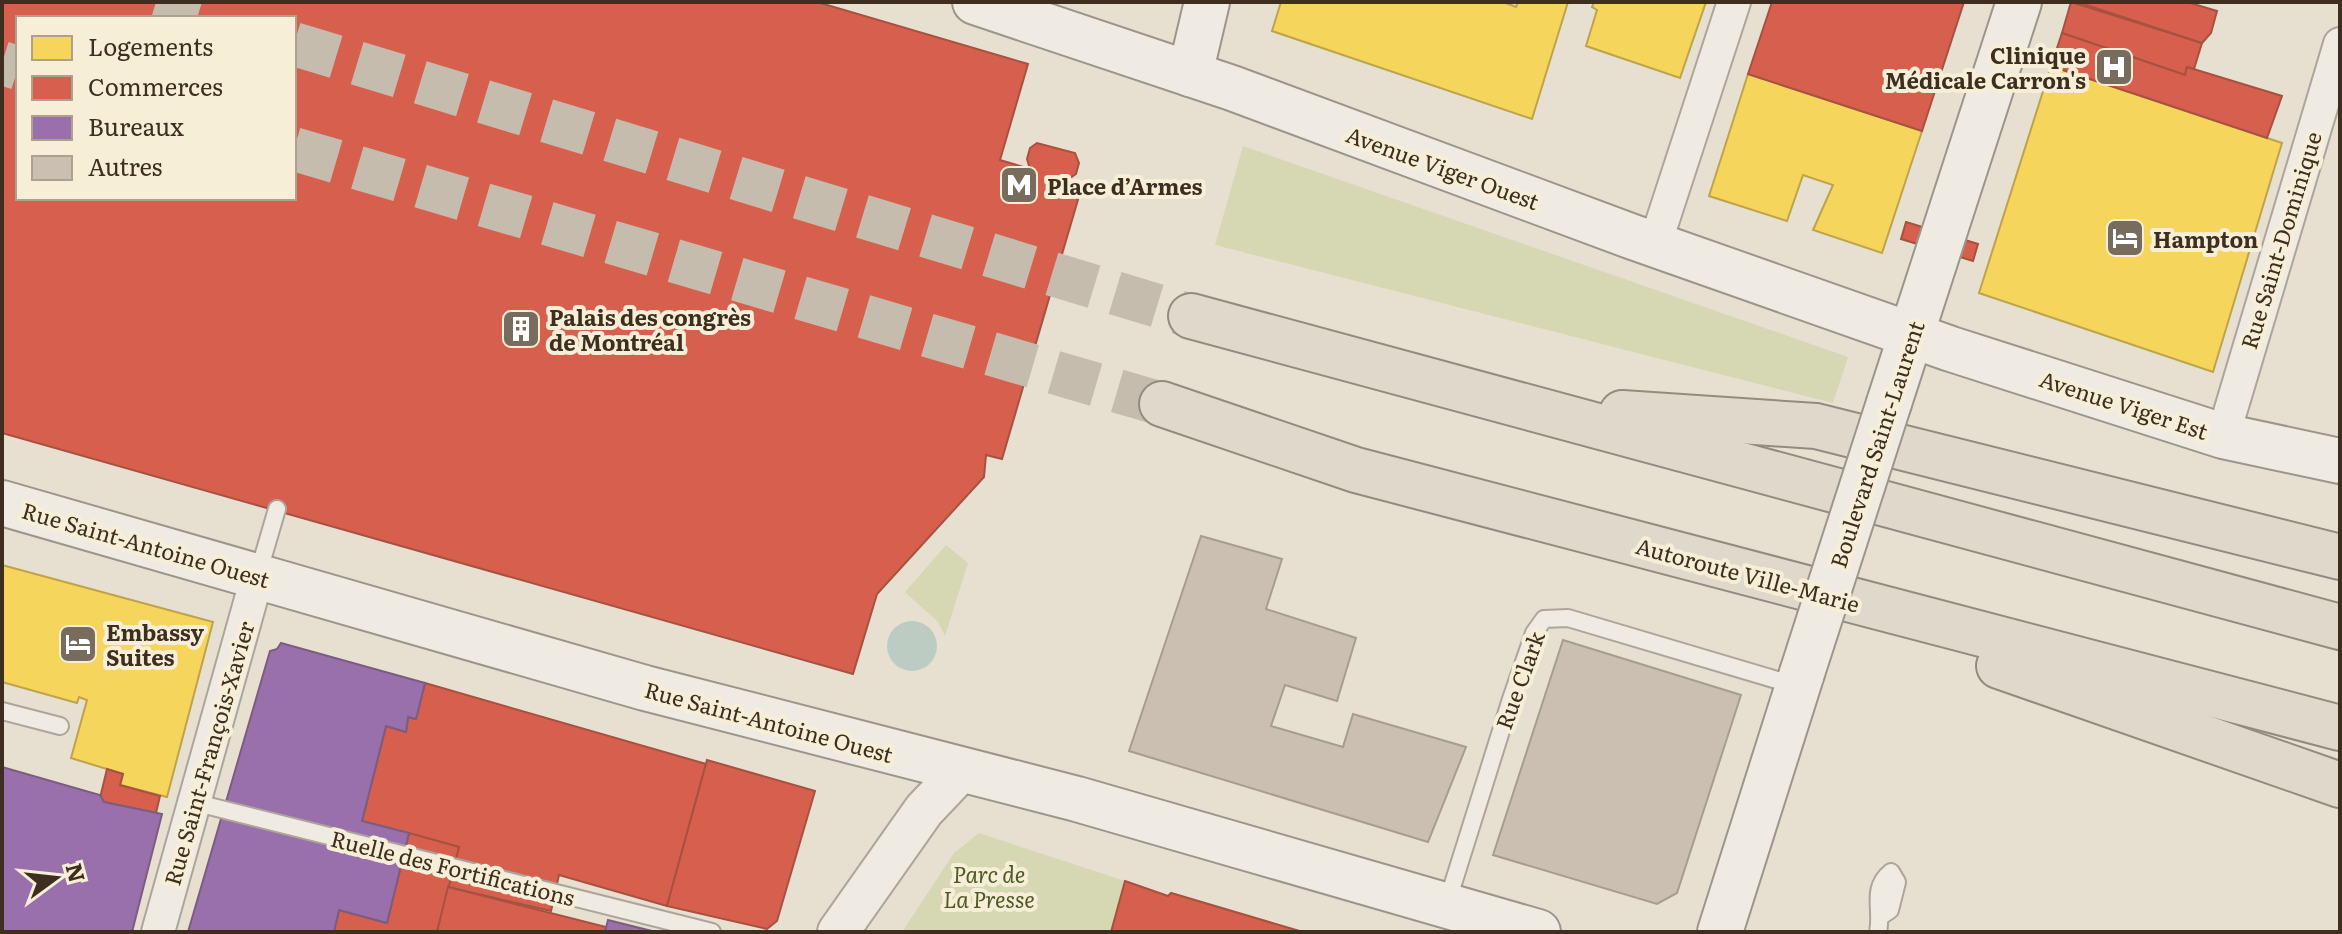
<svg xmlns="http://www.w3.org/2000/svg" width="2342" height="934" font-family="Literata,serif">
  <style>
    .green { fill: #d6d7b3 }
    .water { fill: #bcccc2 }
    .homes { fill: #f6d55c; stroke: #bea34a; stroke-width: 2 }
    .shops { fill: #d6604d; stroke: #a85140; stroke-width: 2; fill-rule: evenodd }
    .offices { fill: #9970ab; stroke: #7d5c81; stroke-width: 2 }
    .building { fill: #cbbfb2; stroke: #a89c90; stroke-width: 2 }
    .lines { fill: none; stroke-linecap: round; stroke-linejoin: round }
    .trunk-tunnel { stroke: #c5bcae; stroke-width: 44; stroke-dasharray: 44 22; stroke-linecap: butt }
    .service-casing { stroke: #ada599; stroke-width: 20 }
    .minor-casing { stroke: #ada599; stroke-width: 36 }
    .tertiary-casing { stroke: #ada599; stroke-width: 44 }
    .secondary-casing { stroke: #9c958a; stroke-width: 48 }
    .trunk-casing { stroke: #928b80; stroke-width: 48 }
    .service { stroke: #efebe3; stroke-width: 16 }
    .minor { stroke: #efebe3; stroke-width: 32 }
    .tertiary { stroke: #efebe3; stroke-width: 40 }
    .secondary { stroke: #efebe3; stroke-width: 44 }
    .trunk { stroke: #e0d9cb; stroke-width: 44 }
    .secondary-bridge-casing { stroke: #9c958a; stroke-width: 48; stroke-linecap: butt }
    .secondary-bridge { stroke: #efebe3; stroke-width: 44 }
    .labels { text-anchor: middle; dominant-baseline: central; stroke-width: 8; stroke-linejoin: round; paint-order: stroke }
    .poi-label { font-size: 22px; font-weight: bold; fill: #3d2e20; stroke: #f7eed8; text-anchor: start }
    .street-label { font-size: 22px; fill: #3d2e20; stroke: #f7eed8 }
    .park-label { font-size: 22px; font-style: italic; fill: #4d5a26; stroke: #f7eed8 }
  </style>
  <rect width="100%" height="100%" fill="#e7e0d1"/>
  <g class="green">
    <path d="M1243,146l605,211 -15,46 -618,-158z"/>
    <path d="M946,545l22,18 -23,73 -7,-14 -33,-30z"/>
    <path d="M979,833l146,48 -14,51h-209l52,-79z"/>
  </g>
  <circle class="water" cx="912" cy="646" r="25"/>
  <g class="homes">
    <path d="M1281,2h222l13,5 2,-5h50l-36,117 -260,-88z"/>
    <path d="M1594,2h112l-26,76 -94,-32 11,-36 -5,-3z"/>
    <path d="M2051,66l231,77 -69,229 -234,-79z"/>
    <path d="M1748,74l174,57 -40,122 -69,-23 20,-45 -30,-10 -16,46 -78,-25z"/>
    <path d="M2,565l211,57 -46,175 -47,-12 3,-11 -52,-16 16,-58 -8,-3 -2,6 -75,-21z"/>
  </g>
  <g class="shops">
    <path d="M2,2h815l211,62 -28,96 30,9 -3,-10 3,-11 7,-5 38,10 4,10 -3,11 -10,7 16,5 -80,273 -16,-4 -2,22 -107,117 -24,80 -851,-241zM18,18h276v180h-276z"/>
    <path d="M1772,2h192l-42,129 -174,-57z"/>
    <path d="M2071,2l131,41 -8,26 -7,-2 -2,8 -123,-42z"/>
    <path d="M2077,2h110l30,9 -6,22 -9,10z"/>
    <path d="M2062,33l123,42 2,-8 95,29 -15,42 -216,-72z"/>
    <path d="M1906,222l72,22 -5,17 -72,-22z"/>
    <path d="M425,683l281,81 -39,142 -108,-31 -8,36 -103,-24 11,-40 -97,-26 24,-95 20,6 2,-15 8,2z"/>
    <path d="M707,760l108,31 -38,130 -10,8 -100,-23z"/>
    <path d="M107,769l16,5 -3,11 40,11 -4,17 -52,-11 -4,-4z"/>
    <path d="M409,833l50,14 -22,85h-103l5,-22 48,13z"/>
    <path d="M1125,881l43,15 3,-3 132,39h-192z"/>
    <path d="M448,887l158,40 -1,5h-168z"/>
  </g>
  <g class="offices">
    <path d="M281,643l144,40 -9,36 -8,-2 -2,15 -20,-6 -24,95 47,12 -22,90 -48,-13 -5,22h-146l82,-281 7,-2z"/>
    <path d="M2,767l98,28 4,7 58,12 -30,118h-130z"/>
    <path d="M608,920l48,12h-51z"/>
  </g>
  <g class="building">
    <path d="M1201,536l81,23 -16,50 90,29 -19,63 -52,-16 -14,41 72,21 10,-33 113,33 -38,95 -299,-91z"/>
    <path d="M1563,640l178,55 -64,198 -20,11 -164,-49z"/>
  </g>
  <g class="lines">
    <g class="trunk-tunnel">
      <path d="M156,2l53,16"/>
      <path d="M294,44l897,272"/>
      <path d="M2,63l16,5"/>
      <path d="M294,149l868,255"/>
    </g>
    <g class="service-casing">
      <g id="service">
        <path d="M258,574l19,-65"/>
        <path d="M2,711l58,15"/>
        <path d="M193,802l519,130"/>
        <path d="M1447,903l64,-204 23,-66 10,-14 24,-1 229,68"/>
        <path d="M1878,932c5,-23 -8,-43 13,-60l6,10 -7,28 -9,6"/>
      </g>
    </g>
    <g class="minor-casing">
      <g id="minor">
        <path d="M1655,244l79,-242"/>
        <path d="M2223,436l117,-392"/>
        <path d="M158,932l100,-358"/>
      </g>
    </g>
    <g class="tertiary-casing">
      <path id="tertiary" d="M838,932l86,-122 38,-40"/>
    </g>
    <g class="secondary-casing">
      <g id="secondary">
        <path d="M975,2l257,86 401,149 318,112 272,87 117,25"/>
        <path d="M1190,74l17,-72"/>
        <path d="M1889,403l130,-401"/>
        <path d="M2,503l643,185 432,111 461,133"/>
        <path d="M1720,932l82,-259"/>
      </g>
    </g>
    <g class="trunk-casing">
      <g id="trunk">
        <path d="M1191,316l1149,311"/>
        <path d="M1162,404l194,66 984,258"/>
        <path d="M1622,413l194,13 524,131"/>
        <path d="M1999,666l341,119"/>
      </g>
    </g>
    <use href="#service" class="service"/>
    <use href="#minor" class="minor"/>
    <use href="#tertiary" class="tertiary"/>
    <use href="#secondary" class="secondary"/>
    <use href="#trunk" class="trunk"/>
    <g class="secondary-bridge-casing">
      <path id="secondary-bridge" d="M1802,673l87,-270"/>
    </g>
    <use href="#secondary-bridge" class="secondary-bridge"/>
  </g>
  <defs>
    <g id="hospital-square" transform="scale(2)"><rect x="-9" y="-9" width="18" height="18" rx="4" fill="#786c5e" stroke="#f7eed8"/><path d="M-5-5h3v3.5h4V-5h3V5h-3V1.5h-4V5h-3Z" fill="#fff"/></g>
    <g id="metro-square" transform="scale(2)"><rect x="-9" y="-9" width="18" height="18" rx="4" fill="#786c5e" stroke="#f7eed8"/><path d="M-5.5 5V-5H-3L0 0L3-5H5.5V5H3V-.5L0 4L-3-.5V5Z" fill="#fff"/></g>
    <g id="hotel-square" transform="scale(2)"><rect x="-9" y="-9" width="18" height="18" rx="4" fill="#786c5e" stroke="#f7eed8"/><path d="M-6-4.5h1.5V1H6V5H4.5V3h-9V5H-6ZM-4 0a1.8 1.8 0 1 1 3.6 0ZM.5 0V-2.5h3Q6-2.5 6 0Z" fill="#fff"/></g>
    <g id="building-square" transform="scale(2)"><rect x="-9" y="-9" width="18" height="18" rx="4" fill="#786c5e" stroke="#f7eed8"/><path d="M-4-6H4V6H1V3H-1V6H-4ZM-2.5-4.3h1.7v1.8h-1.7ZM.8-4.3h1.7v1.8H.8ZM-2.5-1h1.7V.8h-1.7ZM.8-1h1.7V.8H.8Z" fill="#fff"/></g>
  </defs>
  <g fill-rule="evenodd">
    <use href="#hospital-square" x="2114" y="67"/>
    <use href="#metro-square" x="1019" y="185"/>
    <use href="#hotel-square" x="2125" y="238"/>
    <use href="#building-square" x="521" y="329"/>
    <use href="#hotel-square" x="78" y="644"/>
  </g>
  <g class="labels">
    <g class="poi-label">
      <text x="2086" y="54" text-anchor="end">Clinique<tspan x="2086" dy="25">Médicale Carron's</tspan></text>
      <text x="1047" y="185">Place d’Armes</text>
      <text x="2153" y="238">Hampton</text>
      <text x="549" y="316">Palais des congrès<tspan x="549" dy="25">de Montréal</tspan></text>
      <text x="106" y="631">Embassy<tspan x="106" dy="25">Suites</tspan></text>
    </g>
    <g class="street-label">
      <text transform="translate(1443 167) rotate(20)">Avenue Viger Ouest</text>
      <text transform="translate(2280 240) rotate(-73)">Rue Saint-Dominique</text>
      <text transform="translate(2124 404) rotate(18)">Avenue Viger Est</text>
      <text transform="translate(1876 444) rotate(-72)">Boulevard Saint-Laurent</text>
      <text transform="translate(146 544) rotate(16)">Rue Saint-Antoine Ouest</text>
      <text transform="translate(1748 574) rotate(15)">Autoroute Ville-Marie</text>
      <text transform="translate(1519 680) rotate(-70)">Rue Clark</text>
      <text transform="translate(769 721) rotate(15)">Rue Saint-Antoine Ouest</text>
      <text transform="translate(208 753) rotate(-74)">Rue Saint-François-Xavier</text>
      <text transform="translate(453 867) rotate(14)">Ruelle des Fortifications</text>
    </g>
    <g class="park-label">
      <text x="989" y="873">Parc de<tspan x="989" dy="25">La Presse</tspan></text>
    </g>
  </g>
  <rect width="2342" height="934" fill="none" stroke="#3d2e20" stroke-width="8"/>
  <rect x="16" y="16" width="280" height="184" fill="#f7eed8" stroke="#ada18e" stroke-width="2"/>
  <rect x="32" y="36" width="40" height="24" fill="#f6d55c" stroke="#ada18e" stroke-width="2"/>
  <text x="88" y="56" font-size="24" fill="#3d2e20">Logements</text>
  <rect x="32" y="76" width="40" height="24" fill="#d6604d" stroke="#ada18e" stroke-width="2"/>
  <text x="88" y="96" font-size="24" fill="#3d2e20">Commerces</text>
  <rect x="32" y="116" width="40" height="24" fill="#9970ab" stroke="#ada18e" stroke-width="2"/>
  <text x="88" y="136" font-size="24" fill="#3d2e20">Bureaux</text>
  <rect x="32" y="156" width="40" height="24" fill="#cbbfb2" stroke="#ada18e" stroke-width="2"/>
  <text x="88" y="176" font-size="24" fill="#3d2e20">Autres</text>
  <g transform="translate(56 878) rotate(75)" stroke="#f7eed8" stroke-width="6" paint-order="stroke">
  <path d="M0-6L14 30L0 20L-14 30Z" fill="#3d2e20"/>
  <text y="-12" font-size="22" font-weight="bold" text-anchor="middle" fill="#3d2e20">N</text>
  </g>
</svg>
